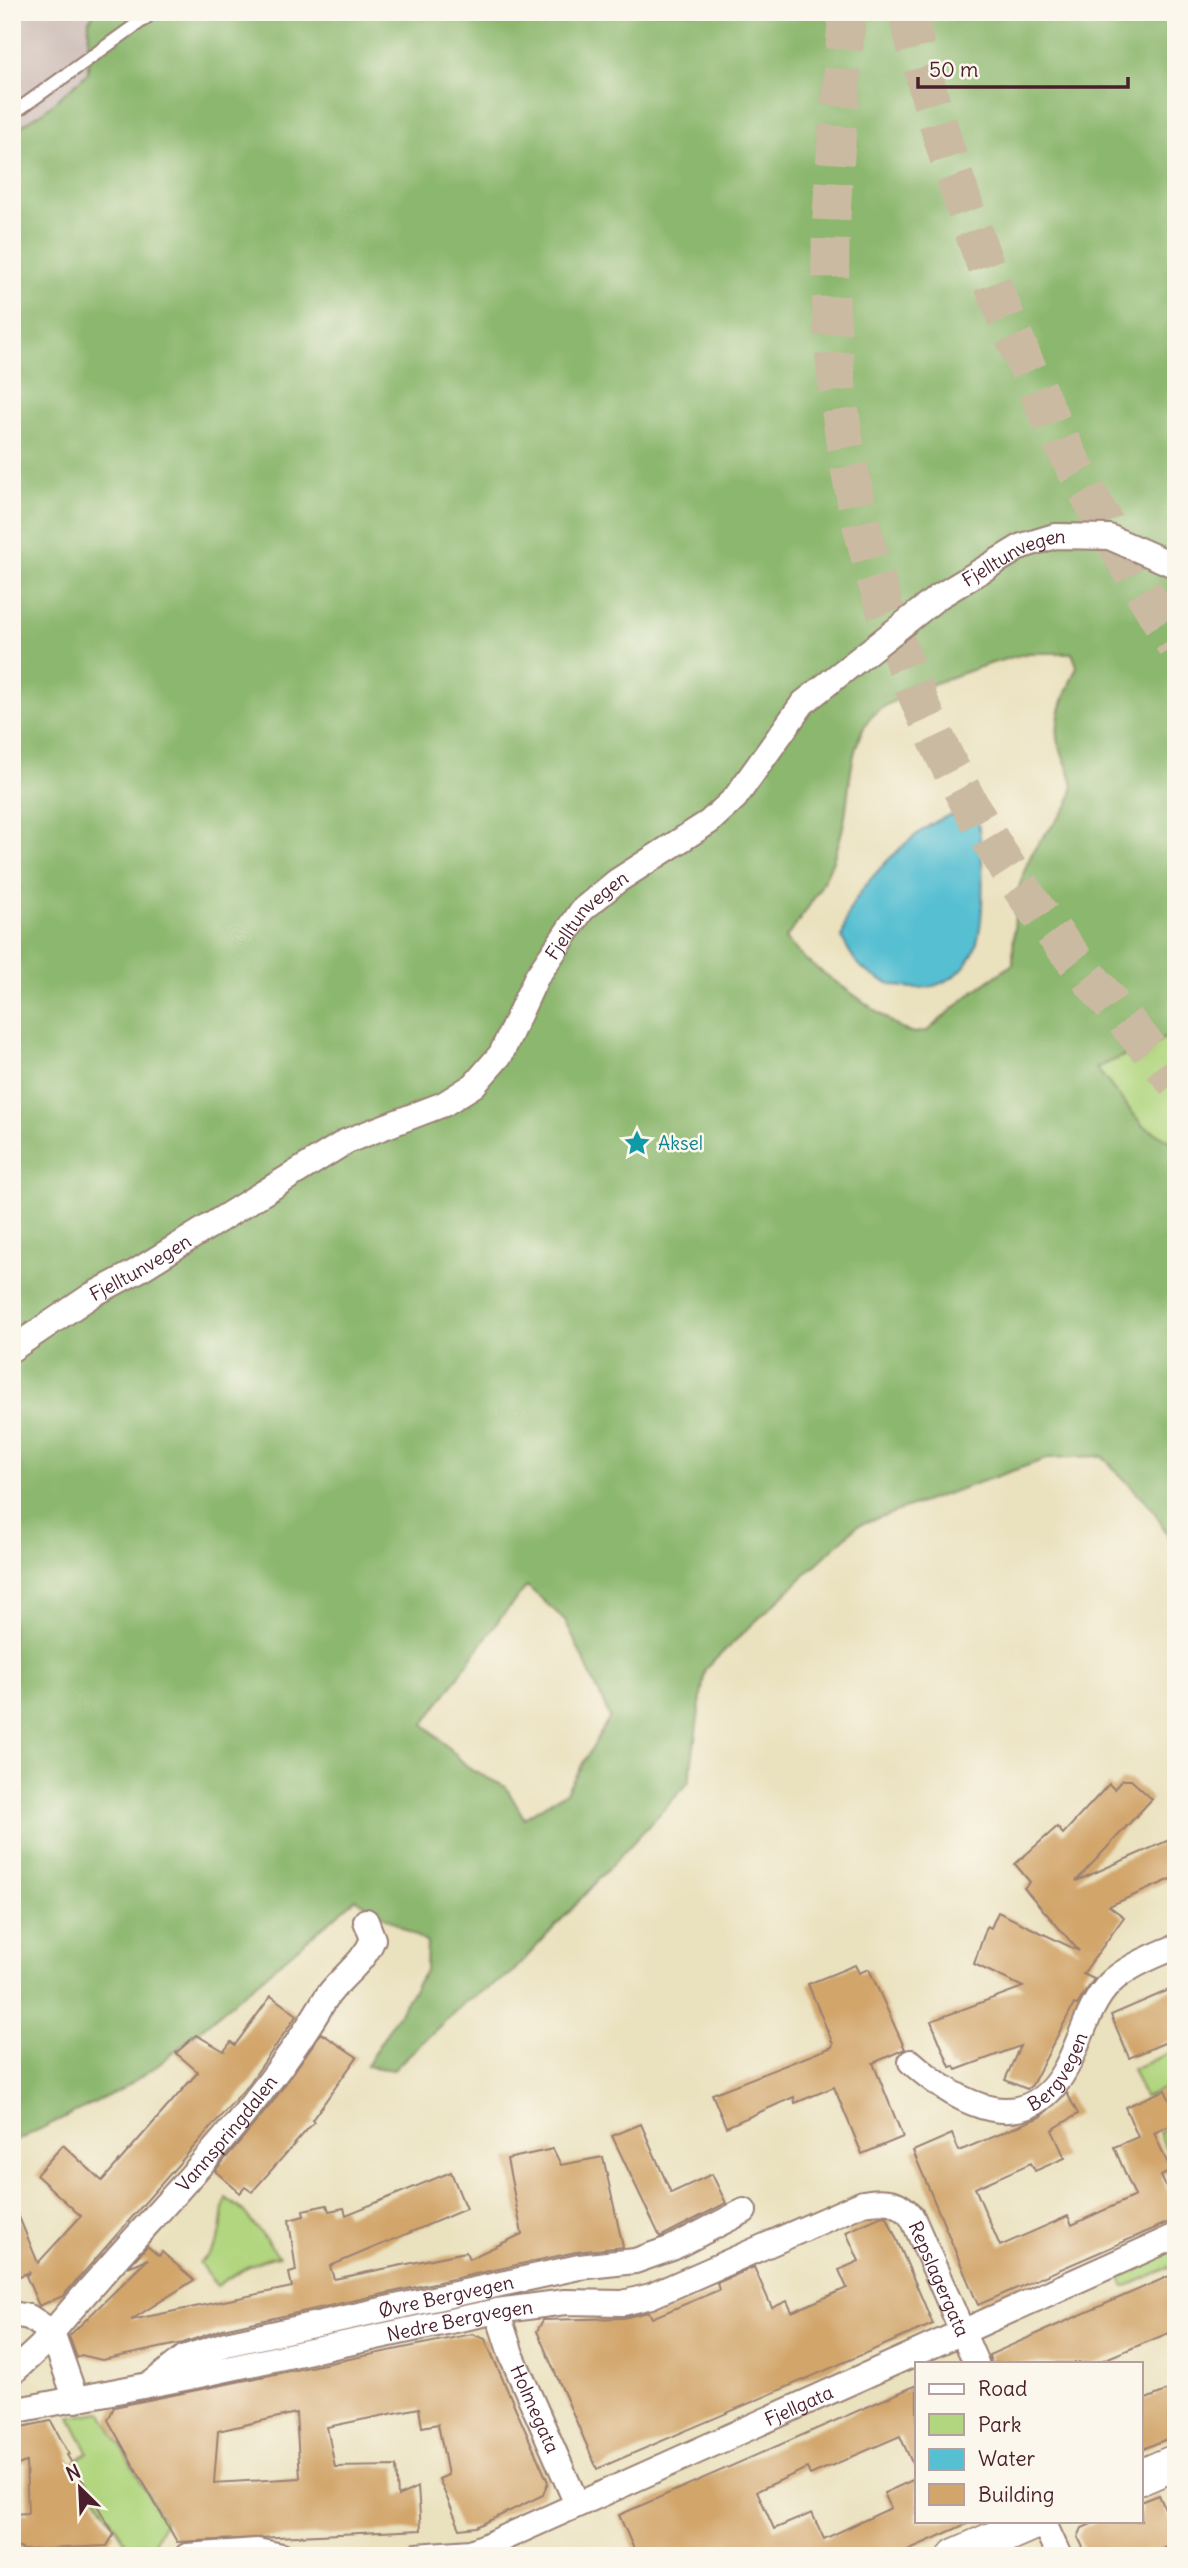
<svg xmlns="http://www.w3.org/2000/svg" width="1188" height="2568" font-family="Delius,sans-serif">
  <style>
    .industrial { fill: #cfc0ba }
    .green { fill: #b1d67f; stroke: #7e7a55; stroke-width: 2 }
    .forest { fill: #8cb76e; stroke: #6b6b4c; stroke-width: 2; fill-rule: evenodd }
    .water { fill: #56bfd2; stroke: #506f7e; stroke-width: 2 }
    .building { fill: #d2a56a; fill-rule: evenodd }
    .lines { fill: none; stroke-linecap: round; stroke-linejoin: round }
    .trunk-tunnel { stroke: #cabaa1; stroke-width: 38; stroke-dasharray: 38 19; stroke-linecap: butt }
    .service-casing { stroke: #9a8074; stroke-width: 16 }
    .minor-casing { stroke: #9a8074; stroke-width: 28 }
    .secondary-casing { stroke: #9a8074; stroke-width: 38 }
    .service { stroke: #fff; stroke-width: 12 }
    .minor { stroke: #fff; stroke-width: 24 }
    .secondary { stroke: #fff; stroke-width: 35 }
    .labels { text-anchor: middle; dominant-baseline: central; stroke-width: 5; stroke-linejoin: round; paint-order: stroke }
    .street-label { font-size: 19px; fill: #4a1f2b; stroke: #fbf7ec }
    .culture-label { font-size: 19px; fill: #0d838f; stroke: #fbf7ec; text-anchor: start }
  </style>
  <rect width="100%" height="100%" fill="#fbf7ec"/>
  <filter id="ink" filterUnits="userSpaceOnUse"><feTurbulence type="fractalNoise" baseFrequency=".0143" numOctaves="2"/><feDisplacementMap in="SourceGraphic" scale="14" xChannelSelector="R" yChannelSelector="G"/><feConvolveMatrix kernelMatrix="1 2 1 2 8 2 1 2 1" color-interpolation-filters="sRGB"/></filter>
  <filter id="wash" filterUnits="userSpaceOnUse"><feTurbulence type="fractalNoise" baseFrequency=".00686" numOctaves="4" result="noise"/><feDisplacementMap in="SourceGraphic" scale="28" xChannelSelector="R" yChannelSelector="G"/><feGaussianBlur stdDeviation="1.57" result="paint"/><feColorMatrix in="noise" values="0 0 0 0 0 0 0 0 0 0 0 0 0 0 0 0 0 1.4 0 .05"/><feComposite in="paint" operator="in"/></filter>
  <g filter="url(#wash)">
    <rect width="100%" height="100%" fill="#eae1be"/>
    <path class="industrial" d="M12,12h84l-7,9v52l-45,38 -32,21z"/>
    <g class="green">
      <path d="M1176,1033v111l-33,-18 -47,-58z"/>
      <path d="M1176,2050v65l-11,-27 -21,9 -12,-28z"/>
      <path d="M1176,2126v46l-17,-39z"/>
      <path d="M226,2198l18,14 35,44c-24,4 -42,16 -62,30l-18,-23c28,-21 20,-35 27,-65z"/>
      <path d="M1176,2248v16l-51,23 -6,-14z"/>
      <path d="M101,2412l63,110 -10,21 -27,1 -53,-81 14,-11 -18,-35z"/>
    </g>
    <path class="forest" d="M96,12h1080v1021l-80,35 47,58 33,18v405l-24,-41 -50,-52 -53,2 -191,67 -153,144 -16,113 -178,192 -46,28 -72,68 -27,-4 60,-97 1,-26 -71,-44 -199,167 -35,23 -110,54v-2011l32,-21 44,-38 1,-53zM1029,653h43l5,13c-9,23 -22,46 -19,71 1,18 18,39 14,56 -4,22 -28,38 -38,57 -21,36 -20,74 -21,114l-39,27 -47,40 -13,2 -13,-4 -94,-68 -22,-22c27,-34 47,-66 57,-108 9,-36 5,-85 29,-114 18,-22 127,-57 158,-64zM527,1586l38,34 45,97 -44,75 -42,26 -18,-31 -35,-17 -47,-46 77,-107z"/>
    <path class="water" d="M950,815l27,1c6,31 10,109 -4,137 -22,45 -80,44 -114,12 -7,-7 -12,-18 -17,-27 2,-8 3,-19 7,-27 17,-33 66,-83 101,-96z"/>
    <g id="blocks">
      <g class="building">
        <path d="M1122,1780h9l21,19 -76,82 100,-44v40l-67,29 15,11 -41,57 11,5 -17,26 -3,-1 -42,81 -5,4 -22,-9 15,-34 -64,24 -2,-4 -4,1 -19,-46 92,-34 -49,-23 13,-38 4,2 7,-16 81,39 -55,-63 6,-6 -15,-18 42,-37 6,7 46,-50 5,5z"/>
        <path d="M855,1965l4,8 10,-4 36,80 -32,14 30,74 -41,17 -28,-67 -39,16 -1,-6 -68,30 -14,-33 120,-47 1,-3 -25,-60z"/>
        <path d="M1176,1987v51l-47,20 -18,-43z"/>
        <path d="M271,1996l26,19 -48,69 -186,212 -24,10 -13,-30 4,-4 -18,7v-79l26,63 43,-47 -45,-41 27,-30 39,36 96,-109 -22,-19 20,-18 28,16 7,-9 4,3z"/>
        <path d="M321,2033l36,24 -45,63 2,2 -62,70 -7,-5 -5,6 -25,-22 57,-68z"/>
        <path d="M1165,2090l11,24v9l-22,10 17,38 -10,5 15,33v10l-198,86 -65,-154 39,-17 7,17 81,-34 27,-24 11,21 -26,16 13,28 -30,13 -4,-8 -56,25 25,58 68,-30 4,9 63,-29 -21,-49 24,-10 -13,-30z"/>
        <path d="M641,2124l30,69 41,-19 14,29 -66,34 -48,-101z"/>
        <path d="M553,2149l8,16 42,-8 20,90 -47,5 -353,77 -40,14 -81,17 -21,-5 -4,3 -8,-22 79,-77 -20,8 19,-21 12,10 3,-4 32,28 -63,40 161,-33 -3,-14 7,-2 -7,-51 15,-4 -1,-6 24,-5 2,6 15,-3 2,7 105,-43 15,37 -136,57 4,13 132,-27 3,7 53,-25 -15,-75z"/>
        <path d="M882,2216l5,1 46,107 -336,145 -60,-138 6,-11 80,-2 26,-6 3,6 67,-28 -2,-7 37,-16 18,41 15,-7 5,11 55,-24 -8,-18 20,-9 -13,-29z"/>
        <path d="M1176,2273v57l-80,33h-105l-2,-8z"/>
        <path d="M472,2334l13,5 63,143 -5,13 -67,32 -16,2 -21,-50 9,-4 -10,-51 -16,3 -3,-19 -92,19 8,40 61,-1 2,30 20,-9 3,43 -244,12 -69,-122 6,-13zM296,2413l4,65 -86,5 4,-52z"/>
        <path d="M917,2385v89l-17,-38 -90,39 -3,-7 -50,23 17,38 38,-16 12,26 67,-31 -7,-15 33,-15v43h56l-79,35h-257l-18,-41z"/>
        <path d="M1176,2387v48l-35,15v-49z"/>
        <path d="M51,2421l18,33 -2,1 47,79 -7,12 -83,4 -12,-5v-31l16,-1 -2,-51 -14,5v-38z"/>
        <path d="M1159,2495l17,38v9l-33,14h-56l-9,-19 4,-9 16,-7h43v-19z"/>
      </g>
    </g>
  </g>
  <g filter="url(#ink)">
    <use href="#blocks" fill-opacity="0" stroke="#9a8074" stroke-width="2"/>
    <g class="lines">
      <g class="trunk-tunnel">
        <path d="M847,12c-6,97 -20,195 -16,292 8,203 70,402 182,572 48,73 108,138 163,206"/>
        <path d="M907,12c40,158 94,313 169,458 31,60 65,118 100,176"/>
      </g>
      <g class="service-casing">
        <path id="service" d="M12,114l135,-97"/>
      </g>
      <g class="minor-casing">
        <g id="minor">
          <path id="s1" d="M12,1349l80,-54 45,-24 210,-130 97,-37 30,-19 27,-31 35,-76 46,-68 35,-29 92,-59 26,-24 68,-95 135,-106 84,-51 33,-10 54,1 67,29"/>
          <path id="s2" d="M911,2062c46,41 115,81 155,6 15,-27 22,-63 44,-85 16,-16 45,-28 66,-36"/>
          <path id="s3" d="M497,2311l14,43 66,150"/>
          <path d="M12,2314l17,3 23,15"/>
          <path d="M52,2332l24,68"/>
          <path id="s4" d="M12,2373l29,-27c93,-116 206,-215 283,-345 14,-23 39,-36 49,-62l-7,-18"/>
          <path id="s5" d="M152,2383l32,-25 42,-14 353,-77 56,-6 37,-13 72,-37"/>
          <path id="s6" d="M12,2411l178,-34 307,-66 68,-9 58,1 28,-7 212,-93c22,-4 37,-3 50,16l63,144"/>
          <path d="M1043,2521l16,35"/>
          <path d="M187,2556l70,-5 25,5"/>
          <path id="s7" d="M417,2556l54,-4 15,-6 690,-310"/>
        </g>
      </g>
      <g class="secondary-casing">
        <g id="secondary">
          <path d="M1141,2477l35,-15"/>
          <path d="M956,2556l80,-35"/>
        </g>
      </g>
      <use href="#service" class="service"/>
      <use href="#minor" class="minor"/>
      <use href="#secondary" class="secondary"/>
    </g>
  </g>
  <defs>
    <g id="sight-bare" transform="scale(2.1)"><path d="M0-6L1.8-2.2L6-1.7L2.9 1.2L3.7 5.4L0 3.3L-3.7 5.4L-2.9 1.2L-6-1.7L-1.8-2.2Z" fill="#0f9aa8" stroke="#fbf7ec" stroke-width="2.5" paint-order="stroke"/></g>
  </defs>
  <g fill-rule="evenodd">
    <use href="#sight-bare" x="637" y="1143"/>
  </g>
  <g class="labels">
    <g class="street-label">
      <text stroke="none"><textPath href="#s1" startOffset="1306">Fjelltunvegen</textPath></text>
      <text stroke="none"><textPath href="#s1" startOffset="740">Fjelltunvegen</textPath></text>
      <text stroke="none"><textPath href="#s1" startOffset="152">Fjelltunvegen</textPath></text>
      <text stroke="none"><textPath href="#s2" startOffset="178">Bergvegen</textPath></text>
      <text stroke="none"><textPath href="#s4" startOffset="322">Vannspringdalen</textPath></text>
      <text stroke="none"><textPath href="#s6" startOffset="1004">Repslagergata</textPath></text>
      <text stroke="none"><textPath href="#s5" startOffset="310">Øvre Bergvegen</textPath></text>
      <text stroke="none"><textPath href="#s6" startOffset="457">Nedre Bergvegen</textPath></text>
      <text stroke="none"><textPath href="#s7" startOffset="413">Fjellgata</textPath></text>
      <text stroke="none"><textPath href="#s3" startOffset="105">Holmegata</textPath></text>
    </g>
    <g class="culture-label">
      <text x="658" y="1143">Aksel</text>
    </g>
  </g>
  <rect width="1188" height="2568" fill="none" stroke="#fbf7ec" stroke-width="42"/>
  <rect x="915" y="2362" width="228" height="161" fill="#fbf7ec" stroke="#b4a19f" stroke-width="2"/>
  <rect x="929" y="2384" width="35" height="10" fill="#ffffff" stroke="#b4a19f" stroke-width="2"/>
  <text x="978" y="2396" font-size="21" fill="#4a1f2b">Road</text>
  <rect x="929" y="2414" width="35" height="21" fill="#b1d67f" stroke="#b4a19f" stroke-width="2"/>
  <text x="978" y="2432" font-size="21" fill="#4a1f2b">Park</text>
  <rect x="929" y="2449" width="35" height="21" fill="#56bfd2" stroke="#b4a19f" stroke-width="2"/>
  <text x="978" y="2466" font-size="21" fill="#4a1f2b">Water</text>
  <rect x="929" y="2484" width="35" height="21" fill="#d2a56a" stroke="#b4a19f" stroke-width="2"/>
  <text x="978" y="2502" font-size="21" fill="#4a1f2b">Building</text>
  <g transform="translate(80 2488) rotate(336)" stroke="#fbf7ec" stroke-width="5" paint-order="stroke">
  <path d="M0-5L12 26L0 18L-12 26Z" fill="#4a1f2b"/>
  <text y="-10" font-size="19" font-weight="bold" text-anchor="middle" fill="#4a1f2b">N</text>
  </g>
  <path d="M918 77v10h210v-10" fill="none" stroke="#4a1f2b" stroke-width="3.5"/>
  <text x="929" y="77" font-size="21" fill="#4a1f2b" stroke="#fbf7ec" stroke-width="5" paint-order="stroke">50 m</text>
</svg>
